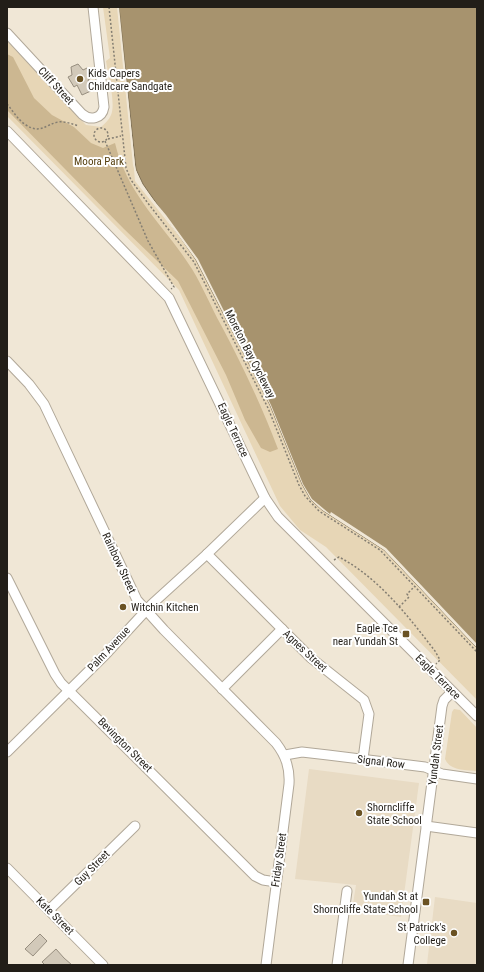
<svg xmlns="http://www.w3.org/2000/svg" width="484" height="972" font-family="'Roboto Condensed',sans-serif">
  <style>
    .built { fill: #e8dbc4 }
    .green { fill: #e7d6b6 }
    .forest { fill: #ccb791 }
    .water { fill: #a7936e; stroke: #7f7054 }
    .pier { fill: #f0e7d6 }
    .building { fill: #d2c9b9; stroke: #978e7f }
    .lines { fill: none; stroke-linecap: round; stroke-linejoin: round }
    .minor-casing { stroke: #b1a899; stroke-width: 11 }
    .path { stroke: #847e72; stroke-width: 1.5; stroke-dasharray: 2 2; stroke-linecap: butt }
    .minor { stroke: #fff; stroke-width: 9 }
    .poi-dot { fill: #6a5223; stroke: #fff; stroke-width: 1.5 }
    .labels { text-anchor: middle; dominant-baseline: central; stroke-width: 4; stroke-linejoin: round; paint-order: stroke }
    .poi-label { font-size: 11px; fill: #221e18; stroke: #fff; text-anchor: start }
    .street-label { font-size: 11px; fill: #221e18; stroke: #fff }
    .park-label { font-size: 11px; fill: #564010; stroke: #fff }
  </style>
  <rect width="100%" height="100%" fill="#f0e7d6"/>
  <g class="built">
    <path d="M309,769l110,14 -18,134 -49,-7 4,-25 -61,-6z"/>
    <path d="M435,897l42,6v62l-50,-1z"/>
  </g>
  <g class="green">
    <path d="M103,7h17l15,174 63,79 188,290 91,95v55l-151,-153 -26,-17 -20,-24 -101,-216 -172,-174v-75l79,84 15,2c4,-4 8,-7 10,-12 5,-11 -3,-41 -5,-54l4,-3z"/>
    <path d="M454,709l6,1 17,18v43c-11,-1 -27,0 -32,-12l7,-47z"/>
  </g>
  <path class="forest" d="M7,54l6,3 21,41 18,17 22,12 17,16 12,5 12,-5c12,52 49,82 77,126 11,18 19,38 29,56 22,41 41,82 57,124l-8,3 -9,-4 -16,-28 -19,-45 -48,-94 -54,-52 -117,-119z"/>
  <path class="water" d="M119,7h358v641l-93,-98 -62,-40 -11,-10 -9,-16 -32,-79 -74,-145 -53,-76 -7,-15z"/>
  <g class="pier">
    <path d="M117,7h2l16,158 3,15 -5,-15z"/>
    <path d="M146,191l20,24 32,44 73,146 32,79 9,15 18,15 1,-2 55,36 91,96v4l-93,-98 -62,-40 -11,-10 -9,-16 -32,-79 -74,-145z"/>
  </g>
  <g class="building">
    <path d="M78,64l5,6 4,-2 4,10 -3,2 5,10 -11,5 -5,-10 -3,2 -6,-10 4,-2 -1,-8z"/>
    <path d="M40,934l7,7 -14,15 -8,-7z"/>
    <path d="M56,949l8,9 8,7h-27l-3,-3z"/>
  </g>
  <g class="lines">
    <g class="minor-casing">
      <g id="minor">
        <path d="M7,33l75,81c8,7 20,5 22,-7l-11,-100"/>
        <path d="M7,131l162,167 96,200 13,19 199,199"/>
        <path d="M7,361l22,23 15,20 93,196 27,30 112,113c10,13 14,25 13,41l-23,181"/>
        <path d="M207,554l104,104 53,42 5,14 -6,45"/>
        <path d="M7,578l48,96 6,9 194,193 8,4 13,2"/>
        <path d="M222,689l60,-60"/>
        <path d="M7,752l99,-98 46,-50 55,-50 58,-56"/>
        <path d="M285,755l17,-3 26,3 97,12 17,7 35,5"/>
        <path d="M426,826l51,7"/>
        <path d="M7,868l96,97"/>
        <path d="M49,910l86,-84"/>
        <path d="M337,965l10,-74"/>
        <path d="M408,965l34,-259 2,-6 8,-8"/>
      </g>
    </g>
    <g class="path">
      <path d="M109,7l17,161 5,12 16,22 47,60 74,146 31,77 6,11 14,15 61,39 97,102"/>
      <path d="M7,104c6,7 11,16 19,21 14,9 19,0 32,-3 7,-1 14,2 21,4"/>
      <circle cx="101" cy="135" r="7"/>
      <path d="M108,139l13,-3"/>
      <path d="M105,141l43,100 26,46 -3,2"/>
      <path d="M334,560l5,-3c40,21 69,59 96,94l5,9 -4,4"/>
      <path d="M399,607l10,-10 -2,-3 8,-8"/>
    </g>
    <use href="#minor" class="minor"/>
  </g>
  <g class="poi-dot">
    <circle cx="80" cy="79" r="4"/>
    <circle cx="123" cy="607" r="4"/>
    <rect x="402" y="630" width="8" height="8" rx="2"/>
    <circle cx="359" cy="813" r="4"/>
    <rect x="422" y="898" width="8" height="8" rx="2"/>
    <circle cx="454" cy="933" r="4"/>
  </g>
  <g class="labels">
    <g class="poi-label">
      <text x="88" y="73">Kids Capers<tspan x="88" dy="13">Childcare Sandgate</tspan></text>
      <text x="131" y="607">Witchin Kitchen</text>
      <text x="398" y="628" text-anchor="end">Eagle Tce<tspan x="398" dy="13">near Yundah St</tspan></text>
      <text x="367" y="807">Shorncliffe<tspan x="367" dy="13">State School</tspan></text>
      <text x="418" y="896" text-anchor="end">Yundah St at<tspan x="418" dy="13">Shorncliffe State School</tspan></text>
      <text x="446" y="927" text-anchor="end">St Patrick's<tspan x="446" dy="13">College</tspan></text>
    </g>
    <g class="street-label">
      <text transform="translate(56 86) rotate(47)">Cliff Street</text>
      <text transform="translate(250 354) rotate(63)">Moreton Bay Cycleway</text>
      <text transform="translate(233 430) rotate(65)">Eagle Terrace</text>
      <text transform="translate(119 563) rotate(65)">Rainbow Street</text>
      <text transform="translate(109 649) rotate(-47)">Palm Avenue</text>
      <text transform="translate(305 651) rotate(43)">Agnes Street</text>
      <text transform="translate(438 677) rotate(45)">Eagle Terrace</text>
      <text transform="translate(125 745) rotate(45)">Bevington Street</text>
      <text transform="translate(436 755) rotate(-83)">Yundah Street</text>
      <text transform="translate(381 762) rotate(7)">Signal Row</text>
      <text transform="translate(279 860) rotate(-82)">Friday Street</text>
      <text transform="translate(92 868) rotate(-45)">Guy Street</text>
      <text transform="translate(55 916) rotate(45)">Kate Street</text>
    </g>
    <g class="park-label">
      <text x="99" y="161">Moora Park</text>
    </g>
  </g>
  <rect width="484" height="972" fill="none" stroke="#221e18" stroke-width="16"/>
</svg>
